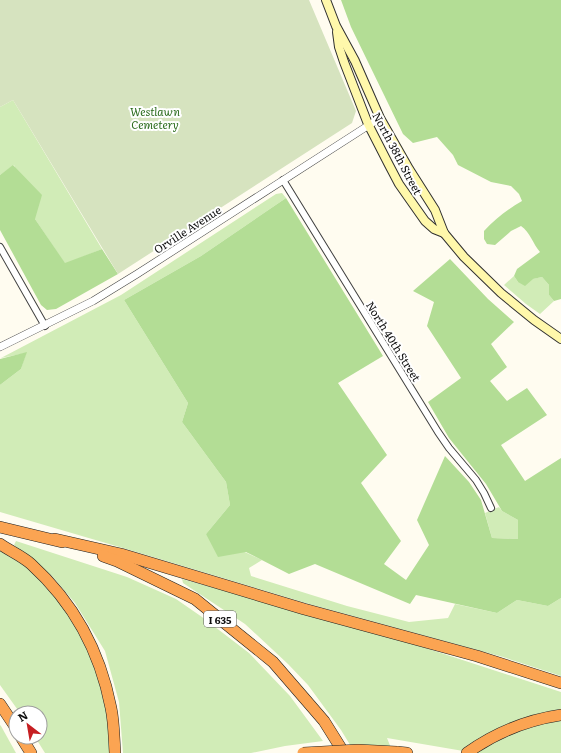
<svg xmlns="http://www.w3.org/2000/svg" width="561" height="753" font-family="Literata,serif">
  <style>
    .green { fill: #d1ecb7 }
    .forest { fill: #b3dd95 }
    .cemetery { fill: #d6e3bf }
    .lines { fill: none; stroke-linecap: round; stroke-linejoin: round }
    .minor-casing { stroke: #414141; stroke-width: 8 }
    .tertiary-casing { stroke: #414141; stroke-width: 8 }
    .secondary-casing { stroke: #303030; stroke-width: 10 }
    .motorway-casing { stroke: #1f1f1f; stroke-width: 12 }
    .minor { stroke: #fff; stroke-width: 6 }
    .tertiary { stroke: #fff; stroke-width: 7 }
    .secondary { stroke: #fff8ab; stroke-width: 8 }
    .motorway { stroke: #fba452; stroke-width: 11 }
    .motorway-bridge-casing { stroke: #1f1f1f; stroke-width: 12; stroke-linecap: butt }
    .motorway-bridge { stroke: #fba452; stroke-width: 11 }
    .labels { text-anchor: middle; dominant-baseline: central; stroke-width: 4; stroke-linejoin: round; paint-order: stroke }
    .shield { fill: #fff; stroke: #565656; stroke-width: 1 }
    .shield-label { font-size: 10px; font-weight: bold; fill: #0e0e0e }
    .park-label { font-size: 11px; font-style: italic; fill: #296a1b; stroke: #fff }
    .street-label { font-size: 11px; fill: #0e0e0e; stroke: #fff }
  </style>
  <rect width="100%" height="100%" fill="#fffcf0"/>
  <g class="green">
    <path d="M13,100l89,149 -37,15 -30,-45 -21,-54 -14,10v-68z"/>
    <path d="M282,193l4,5 -85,58 -77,44 64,103 -6,19 44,60 4,23 -24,29 56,26 -13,8 2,8 96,30 62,16 39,-4 7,-14 42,9 20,-13 31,6 13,-8v78l-58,-19 -194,-53 -176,-53 -133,-39v-127l21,-16 5,-16 -25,5 120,-63 155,-101z"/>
    <path d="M514,276l4,6 24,-5 7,8v10l5,6 -14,13 -14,-10 -22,-19z"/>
    <path d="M499,507l3,4 16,9v19l-26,-1 -7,-25z"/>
    <path d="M16,541l111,36 49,22 26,18 47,36 41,43 33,45 -38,5 -34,7h-128l-4,-51 -14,-51 -30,-48 -23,-27 -38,-31z"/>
    <path d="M0,551l27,16 23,22 24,30 19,40 15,59 2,35h-65l-10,-16h5v-24h-20l-20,-28z"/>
    <path d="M182,579l210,58 169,55v17l-27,6 5,10 10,-3 12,-1v32h-86l-88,-15 6,15h-38l-14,-23 -33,-45 -20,-21 -43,-40 -62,-41z"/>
    <path d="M0,725l1,1 15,27h-16z"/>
  </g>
  <g class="forest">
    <path d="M341,0h220v299l-7,2 -5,-6v-10l-7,-8 -9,2 -8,7 -7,-4 -4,-6 3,-7 23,-17c-7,-8 -10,-20 -19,-26l-10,5 -16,14 -8,-1 -3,-5v-8c11,-12 24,-22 38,-30l-3,-7 -8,-8 -20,-4 -33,-17 -5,-10 -16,-18 -24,6 -10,-9 -52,-107z"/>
    <path d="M13,165l29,30 -7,24 30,44 37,-14 16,25 -62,35 -9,1 -6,-5 -41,-75v-55z"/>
    <path d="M286,198l97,158 -45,27 49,72 -26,28 40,58 -17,23 22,16 23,-35 -12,-25 28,-64 24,26 12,18 11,38 26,1v-19l-16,-9 -16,-27 -37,-46 -21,-36 33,-24 -34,-52 7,-24 -21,-11 37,-32 38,40 26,23 -23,22 16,23 -17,14 17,20 20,-13 20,27 -46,30 24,36 36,-23v140l-13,8 -31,-6 -20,13 -81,-18 -6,9 -95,-40 -26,10 -43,-22 -28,5 -12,-23 24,-29 -4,-23 -44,-60 6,-19 -64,-103 77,-44z"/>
    <path d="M27,352l-6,17 -21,16v-26z"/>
  </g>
  <path class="cemetery" d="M0,0h309l47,111 -4,12 -234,151 -105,-174 -13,7z"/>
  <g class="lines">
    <g class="minor-casing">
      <g id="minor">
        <path d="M283,180l155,252 11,16 27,32 8,13 7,15"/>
        <path d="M0,247l45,79"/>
      </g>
    </g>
    <g class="tertiary-casing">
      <path id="tertiary" d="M0,347l93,-46 44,-27 243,-156"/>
    </g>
    <g class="secondary-casing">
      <g id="secondary">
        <path d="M326,0l10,26 19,35 25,57 29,51 26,41 9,23 20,24 37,36 33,27 27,19"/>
        <path d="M337,32l2,15 5,15 24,62 21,41 10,19 26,37 9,8 10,4"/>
      </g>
    </g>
    <g class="motorway-casing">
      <g id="motorway">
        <path d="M0,527l62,15"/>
        <path d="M55,539l66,15 183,55 173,47 84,27"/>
        <path d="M0,544c10,7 22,12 31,20 43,39 69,87 80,144 3,14 3,30 4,45"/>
        <path d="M103,556l14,5 78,38 78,63 51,59 20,32"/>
        <path d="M0,704l16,24"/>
        <path d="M21,737l10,16"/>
        <path d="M397,752l10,1"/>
        <path d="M467,753c28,-20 60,-33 94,-38"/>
      </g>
    </g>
    <use href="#minor" class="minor"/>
    <use href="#tertiary" class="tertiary"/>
    <use href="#secondary" class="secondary"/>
    <use href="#motorway" class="motorway"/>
    <g class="motorway-bridge-casing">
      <path id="motorway-bridge" d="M303,753l55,-3 39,2"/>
    </g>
    <use href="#motorway-bridge" class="motorway-bridge"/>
  </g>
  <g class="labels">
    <rect class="shield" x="204" y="611" width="32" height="16" rx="3"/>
    <g class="shield-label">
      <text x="220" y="619">I 635</text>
    </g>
    <g class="park-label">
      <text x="155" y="111">Westlawn<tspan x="155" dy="13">Cemetery</tspan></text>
    </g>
    <g class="street-label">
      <text transform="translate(398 153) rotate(62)">North 38th Street</text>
      <text transform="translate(187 229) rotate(-33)">Orville Avenue</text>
      <text transform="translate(394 341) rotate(58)">North 40th Street</text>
    </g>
  </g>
  <g transform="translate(28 725) rotate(329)"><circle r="19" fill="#ffffff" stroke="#9f9f9f"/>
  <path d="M0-3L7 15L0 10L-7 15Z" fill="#c61f22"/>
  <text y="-6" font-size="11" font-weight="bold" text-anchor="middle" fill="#0e0e0e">N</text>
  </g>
</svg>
